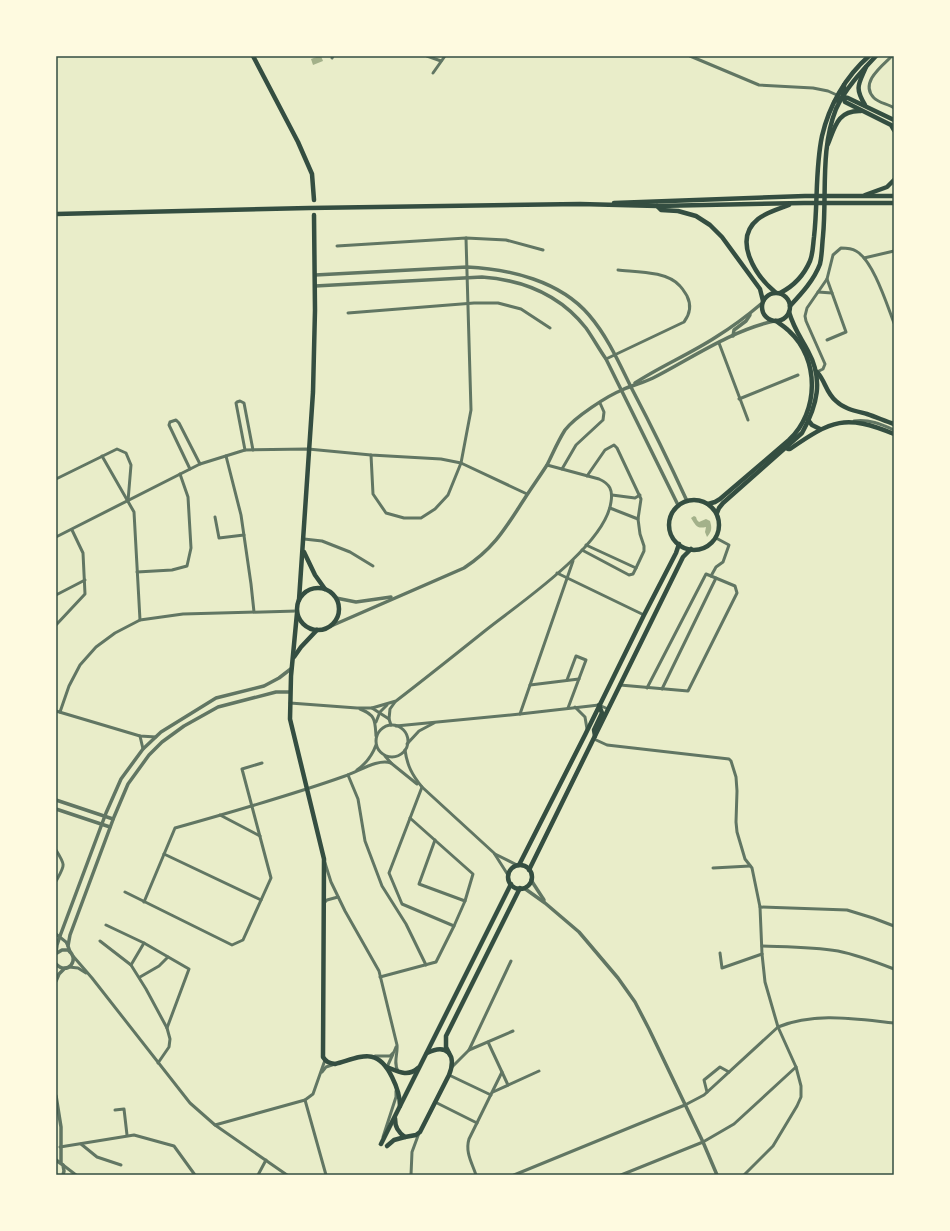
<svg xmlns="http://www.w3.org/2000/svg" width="950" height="1231" font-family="'Space Grotesk',sans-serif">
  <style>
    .water { fill: #a3b18a }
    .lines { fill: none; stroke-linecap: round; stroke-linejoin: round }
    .minor { stroke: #617663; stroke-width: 3 }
    .tertiary { stroke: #617663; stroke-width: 3.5 }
    .primary { stroke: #344e41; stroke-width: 4.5 }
    .trunk { stroke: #344e41; stroke-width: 4.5 }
    .neatline { fill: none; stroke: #344e41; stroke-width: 1.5 }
  </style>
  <rect width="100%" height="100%" fill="#e9edc9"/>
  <g class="water">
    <path d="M319,56h2l2,5 -10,4 -2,-6z"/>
    <path d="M694,516l2,1 1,3 2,2 7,-3 4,2c2,7 2,10 -3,16l-2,-5 1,-5c-9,2 -10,-1 -15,-9z"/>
  </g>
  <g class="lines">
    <g class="minor">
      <path d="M427,56l14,5"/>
      <path d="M690,56l69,29 54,3 15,3 11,5"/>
      <path d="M892,56c-10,10 -33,27 -18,42 5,5 14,6 20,10"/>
      <path d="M332,58l1,-2"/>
      <path d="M433,73l12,-17"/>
      <path d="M337,246l129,-8 40,2 37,10"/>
      <path d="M864,258l30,-7"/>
      <path d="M827,279l19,53 -19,8"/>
      <path d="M818,292l14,1"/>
      <path d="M348,313l126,-10h24l23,6 29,19"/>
      <path d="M719,343l29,77"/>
      <path d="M606,359l78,-37c6,-8 8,-16 3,-26 -2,-3 -4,-7 -7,-10 -13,-15 -43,-14 -62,-16"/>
      <path d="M817,372l6,-3 2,-5 -19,-43 -1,-5 2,-8 20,-29 6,-24 8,-7c5,0 10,0 15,3 17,9 31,54 38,72"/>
      <path d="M739,399l59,-24"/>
      <path d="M854,421c15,-2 27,3 40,9"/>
      <path d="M245,450l-9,-47 1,-1 3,-1 4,2 9,47"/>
      <path d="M371,455l2,39 13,19 18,5h17l14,-9 13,-14 13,-32 10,-53 -5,-172"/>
      <path d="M102,456l32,56 6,108"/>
      <path d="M226,456l15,59 10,69 3,28"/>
      <path d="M190,469l-21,-44 1,-3 6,-2 3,3 21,41"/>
      <path d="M562,469l14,-24 27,-25 1,-8 -4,-9"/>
      <path d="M587,476l18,-26 9,-5 3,3 24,51 -3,20 2,15 4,12v5l-8,17"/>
      <path d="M56,479l61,-30 9,4 5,12 -3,36"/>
      <path d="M612,495l23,3 5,-3"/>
      <path d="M610,508l28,11"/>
      <path d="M215,517l4,21 25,-3"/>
      <path d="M56,537l144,-73 45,-14 63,-1 63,6 70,4 20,4 66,31"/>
      <path d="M304,539l18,2 28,11 23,14"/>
      <path d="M582,550l47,25 4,-1 3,-6 -50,-23"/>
      <path d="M137,572l35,-2 15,-4 4,-18 -3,-51 -8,-23"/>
      <path d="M557,573l87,42"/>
      <path d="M56,595l29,-15"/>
      <path d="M56,625l29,-31 -2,-41 -11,-23"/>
      <path d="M567,680l9,-24 10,4 -18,48"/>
      <path d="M530,685l49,-6"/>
      <path d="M620,685l68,6 49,-98 -2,-7 -24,-10 5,-9 7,-5 6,-17 -13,-7"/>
      <path d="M647,688l59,-114 5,2"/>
      <path d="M662,689l54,-111"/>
      <path d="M290,703l67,5h15l17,11 2,6"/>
      <path d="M575,707l10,10 2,12"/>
      <path d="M372,708l24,-7c30,-23 60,-47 90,-71 34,-27 119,-84 125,-128 2,-12 -1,-18 -12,-23l-52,-14"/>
      <path d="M360,709c16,6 15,12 16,27"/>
      <path d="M56,711l84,25 16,1"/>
      <path d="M60,712l9,-26 11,-21 16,-18 19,-14 25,-13 43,-6 114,-3"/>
      <path d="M520,714l53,-153"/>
      <path d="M389,719l1,-10 5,-7"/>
      <path d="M376,722l4,-10 7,-7"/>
      <circle cx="392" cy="741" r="16"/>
      <path d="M396,726l124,-12 79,-9 9,4"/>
      <path d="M140,736l3,13"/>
      <path d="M594,739l13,6 122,14 2,2 5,16 1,14 -1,31 1,10 8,27 7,9 8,39 2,47 3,28 13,45 18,40 5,19v11l-4,9 -24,40 -29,29"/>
      <path d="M407,744l12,-13 15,-8"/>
      <path d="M405,750c2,15 7,25 17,37l72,66 14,22"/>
      <path d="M385,756l6,7 26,21"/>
      <path d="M357,770c10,-7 15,-14 19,-25"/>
      <path d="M348,775l10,24 7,42 17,45 24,38 20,41"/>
      <path d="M422,787l-33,86 13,31 52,22"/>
      <path d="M220,815l40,21"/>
      <path d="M435,840l-16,44 46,17"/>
      <path d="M56,850c10,16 9,15 0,31"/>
      <path d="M164,854l97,46"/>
      <path d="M495,854l22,11"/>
      <path d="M325,863l6,19 14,29 34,60 18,74c1,9 -4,18 1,26"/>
      <path d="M713,868l37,-2"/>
      <path d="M125,892l107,53 11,-5 28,-62 -29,-109 20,-6"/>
      <path d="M144,902l31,-74c57,-16 114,-32 170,-52 13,-4 33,-18 46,-13"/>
      <path d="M324,903l3,-3 11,-3"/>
      <path d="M760,907l87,3 26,8 21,8"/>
      <path d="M106,925l38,18 45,26 -22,59"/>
      <path d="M56,934l10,8 2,4"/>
      <path d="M100,941l31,24 15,24 21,39 3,11 -1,8 -11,16"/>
      <path d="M762,946c25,1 51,1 76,5 20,4 38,11 56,18"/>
      <path d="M720,953l2,15 40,-14"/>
      <path d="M73,956l19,22 98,125 25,22 72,50"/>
      <path d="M131,965l13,-22"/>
      <path d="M69,967l9,1 8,5"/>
      <path d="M140,977l19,-11 9,-9"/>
      <path d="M380,977l56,-15 18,-36 11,-25 8,-27 -63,-56"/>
      <path d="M488,1042l20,43"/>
      <path d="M469,1050l44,-19"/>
      <path d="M375,1056h15l4,-4 2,-5"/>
      <path d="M387,1067l6,-13"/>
      <path d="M452,1067l17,-17 42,-89"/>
      <path d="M322,1072l4,-5 9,-3"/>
      <path d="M449,1075l42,20"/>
      <path d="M493,1092l46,-21"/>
      <path d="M707,1092l-3,-12 16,-13 9,5"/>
      <path d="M305,1100l21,75"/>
      <path d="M435,1102l42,21"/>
      <path d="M115,1110l9,-1 3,26"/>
      <path d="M215,1125l90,-25 8,-6 12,-34"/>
      <path d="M383,1137l13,-40v-6"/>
      <path d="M81,1144l16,13 24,8"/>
      <path d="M60,1147l74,-12 40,11 21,29"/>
      <path d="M63,1165l13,10"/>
      <path d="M258,1175l8,-15"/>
      <path d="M411,1175l1,-23 7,-19"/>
      <path d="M476,1175c-4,-12 -11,-23 -7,-36l33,-67"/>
      <path d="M514,1175l171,-70 19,-10 74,-68c37,-15 77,-8 116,-4"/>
      <path d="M621,1175l82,-33 31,-18 62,-57"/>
    </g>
    <g class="tertiary">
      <path d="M315,275l152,-8c43,2 93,14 122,48 19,22 31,50 44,76 19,36 37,73 54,110"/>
      <path d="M315,286l167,-9c41,3 78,18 104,51 7,10 13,21 20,31l72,146"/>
      <path d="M733,336l1,-6 12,-9 4,-6"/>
      <path d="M635,383c26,-17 55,-29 81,-46 16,-10 31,-21 45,-33"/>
      <path d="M336,598l20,4 35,-5"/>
      <path d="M331,626l133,-58c31,-20 42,-41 61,-70 7,-11 15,-22 22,-33 6,-12 11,-24 18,-35 10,-13 42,-34 57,-40 10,-5 21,-7 31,-12 39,-20 77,-47 121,-57"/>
      <path d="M56,800l57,19"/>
      <path d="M56,809l54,18"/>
      <path d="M531,880l13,20"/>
      <path d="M524,888l21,15 34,29 39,46 17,24 14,27 54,113 14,33"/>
      <path d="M70,952l-2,-6 2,-11 44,-118 14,-33 21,-29 13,-13 22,-16 34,-19 58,-15h14"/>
      <path d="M56,953l1,-8 3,-9 46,-123 15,-34 22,-30 18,-17 55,-34 48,-12 15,-8 13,-10"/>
      <path d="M56,964c11,12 25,-4 12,-14h-6l-5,3"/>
      <path d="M56,981l3,-7 6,-6"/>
      <path d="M56,1096l5,31v35"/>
      <path d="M56,1160l7,5 1,6 -1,4"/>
    </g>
    <g class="primary">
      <path d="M253,56l45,86 14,32 2,26"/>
      <circle cx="776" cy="307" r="14"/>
      <path d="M780,293c14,-7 24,-18 30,-32 3,-7 3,-17 4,-24 4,-34 1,-68 8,-101 7,-30 23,-59 47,-80"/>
      <path d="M790,306c12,-13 24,-26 30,-42 2,-8 2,-19 3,-28 4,-41 -3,-87 13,-127 9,-20 25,-37 40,-53"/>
      <path d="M817,372c8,8 9,21 19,29 8,8 20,10 31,13 9,3 18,7 27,10"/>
      <path d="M808,420l4,5 8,4"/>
      <path d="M788,449h2c42,-29 55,-35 104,-15"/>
      <circle cx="694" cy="525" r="25"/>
      <path d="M708,504l7,-2 5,-3 69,-59c30,-28 31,-81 0,-109 -4,-4 -9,-7 -13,-10"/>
      <path d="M717,513l2,-5 4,-5 79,-70c15,-27 22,-53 6,-82 -8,-15 -14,-22 -19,-39"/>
      <path d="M304,552l11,23 10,14"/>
      <circle cx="318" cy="609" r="21"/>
      <path d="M299,600l14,-208 2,-82 -1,-95"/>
      <path d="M297,613l-6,63 -1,43 34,140 -1,198c3,5 6,6 12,7 26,-7 42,-18 57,13 5,10 8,18 8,29"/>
      <path d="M294,657l7,-10 16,-17"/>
      <path d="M595,736l-1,-6 8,-17 -3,-8"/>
      <path d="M519,865l66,-130 59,-120 32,-62 3,-9"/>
      <circle cx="520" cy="877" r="12"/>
      <path d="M529,870l154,-313 8,-8"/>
      <path d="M449,1053l-3,-6v-11l74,-148"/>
      <path d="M387,1067c12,5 21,10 31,1"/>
      <path d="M395,1118c0,9 3,14 10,19l11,-2 4,-3 29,-57c8,-20 -2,-32 -22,-22"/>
      <path d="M381,1144l130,-260"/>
      <path d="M387,1146l7,-6 11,-3"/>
    </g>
    <g class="trunk">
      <path d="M844,85v3l-2,5 3,9 46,23 3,5"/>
      <path d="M835,101l8,-4 5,1 46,22"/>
      <path d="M865,105c-11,-18 -6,-21 1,-38"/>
      <path d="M828,144c7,-18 10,-34 33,-33"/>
      <path d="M865,195l22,-8 7,-7"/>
      <path d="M614,203l191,-7h89"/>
      <path d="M657,206l4,4 17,1 18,5 14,9 12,12 38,52 3,12"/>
      <path d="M56,214l253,-6 271,-4 77,2 147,-3h90"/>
      <path d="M775,292c-19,-16 -43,-52 -17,-73 9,-7 21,-10 31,-14"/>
    </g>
  </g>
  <rect width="950" height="1231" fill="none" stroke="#fefae0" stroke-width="114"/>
  <rect x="57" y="57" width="836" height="1117" class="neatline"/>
</svg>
